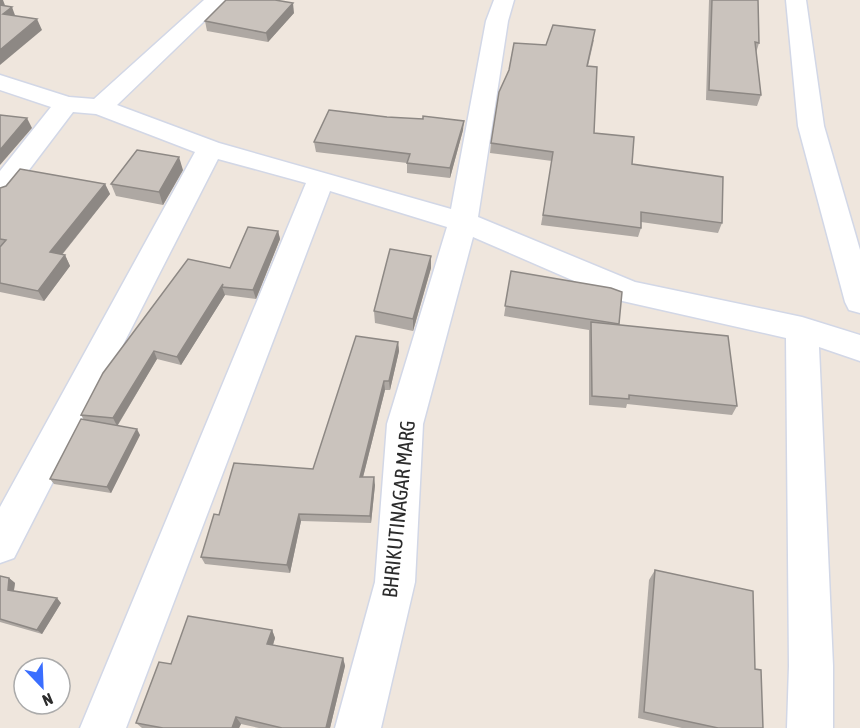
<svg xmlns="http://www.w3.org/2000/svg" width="860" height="728" font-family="'Asap Condensed',sans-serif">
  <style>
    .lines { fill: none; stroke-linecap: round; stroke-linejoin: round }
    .minor-casing { stroke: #d2d7e6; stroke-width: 3 }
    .minor { fill: #fff; fill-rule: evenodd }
    .wall { fill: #aea8a3 }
    .shaded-wall { fill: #8d8884 }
    .building { fill: #cac3bd; stroke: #8d8884; stroke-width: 1.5 }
    .labels { text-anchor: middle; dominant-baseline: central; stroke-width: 4.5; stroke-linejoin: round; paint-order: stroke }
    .street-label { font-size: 21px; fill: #2c2c2c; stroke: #fff }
  </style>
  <rect width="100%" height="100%" fill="#efe6dd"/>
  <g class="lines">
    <g class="minor-casing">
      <g id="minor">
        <path d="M204,0h22l-109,105 102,38 232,66 35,-188 8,-21h20l-6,21 -30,196 157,65 167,35 58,18v26l-41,-14 14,319v62h-46l2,-62 -3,-328 -168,-38 -145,-63 -50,187 -8,158 -34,146h-46l40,-146 12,-158 60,-197 -117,-36 -204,537h-46l226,-545 -88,-24 -204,399 -14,5v-56l195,-355 -99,-38 -23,-2 -63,83 -10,3v-27l51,-64 -51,-17v-15l69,22 25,2z"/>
        <path d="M786,0h20l18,126 36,124v63l-11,-3 -4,-8 -47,-176z"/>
      </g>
    </g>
    <use href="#minor" class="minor"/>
  </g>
  <g class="wall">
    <path d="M709,0h49l1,43 -3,10 5,42 -4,11 -51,-6z"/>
    <path d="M294,13l-26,29 -61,-11 -2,-10z"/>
    <path d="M594,40l-6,26 6,67 38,31 90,59 -4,10 -77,-11v6l-3,9 -97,-12 11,-64 -62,-8 1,-10 55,-98z"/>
    <path d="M463,130l-13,48 -43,-5v-10l-91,-11 -2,-10z"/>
    <path d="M183,170l-20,35 -47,-9 -5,-12z"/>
    <path d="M105,184l5,10 -48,61h3l5,11 -26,35 -44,-9v-104z"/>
    <path d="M278,231l2,8 -24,60 -31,-4 -44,70 -24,-6 -39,66 22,10 -29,58 -57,-9 -4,-5 34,-59 -3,-5 149,-147z"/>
    <path d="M431,256v12l-18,63 -38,-8 -1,-12z"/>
    <path d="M511,271l108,54 118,81 -5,9 -105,-11 -1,4 -37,-3v-75l-85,-14z"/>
    <path d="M398,342l1,9 -9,39h-5l-22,87 12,8 -4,38 -70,-2 -11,52 -85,-9 -4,-7 18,-42 94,-46z"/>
    <path d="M655,570l108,158h-81l-44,-10 11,-138z"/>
    <path d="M0,576l9,2 6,5 -1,8 47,12 -19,31 -42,-12z"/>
    <path d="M272,630l3,8 -2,7 70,13 2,8 -15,62h-71l-18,-4 -2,4h-97l-6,-5 35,-59z"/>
  </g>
  <g class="shaded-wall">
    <path d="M0,0h3l3,8 -6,5z"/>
    <path d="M293,3l1,10 -26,29 -2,-9z"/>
    <path d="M12,7l4,11 -13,-4z"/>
    <path d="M37,19l5,11 -42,35v-15z"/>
    <path d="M27,118l5,10 -32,37v-15z"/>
    <path d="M464,121l-1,9 -13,48v-10z"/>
    <path d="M179,157l4,13 -20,35 -4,-13z"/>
    <path d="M105,184l5,10 -55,69 -5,-11z"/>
    <path d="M278,231l2,8 -24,60 -3,-9z"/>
    <path d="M65,255l5,11 -26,35 -6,-10z"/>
    <path d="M431,256v12l-18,63v-12z"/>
    <path d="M223,284l-1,3 3,8 -44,70 -4,-8z"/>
    <path d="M398,342l1,9 -9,39 -1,-9z"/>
    <path d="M154,351l3,8 -40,67 -4,-8z"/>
    <path d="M384,381l1,9 -24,95 -1,-8z"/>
    <path d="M137,429l3,6 -29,58 -4,-6z"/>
    <path d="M374,477l1,8 -4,38 -1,-7z"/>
    <path d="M299,514l2,7 -11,52 -3,-8z"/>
    <path d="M9,578l6,5 -2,12 -5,-5z"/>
    <path d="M57,598l4,5 -19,31 -5,-4z"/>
    <path d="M272,630l3,8 -4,13 -4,-7z"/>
    <path d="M343,658l2,8 -15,62h-4z"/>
    <path d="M236,717l5,7 -2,4h-7z"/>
  </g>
  <g class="building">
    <path d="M226,0h49l18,3 -27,30 -61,-12z"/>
    <path d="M712,0h46l1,43 -4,-1 6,53 -52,-5z"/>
    <path d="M0,5l12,2 -9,7 34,5 -37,31z"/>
    <path d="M553,25l42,5 -8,36 10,1 -3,66 40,4 -2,27 91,13 -1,46 -81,-11v16l-98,-13 10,-63 -62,-9 8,-51 10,-22 5,-27 32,2z"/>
    <path d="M329,110l58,7 36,2v-3l41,5 -14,47 -43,-5 3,-9 -96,-12z"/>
    <path d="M0,115l27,3 -27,32z"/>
    <path d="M137,150l42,7 -20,35 -48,-8z"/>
    <path d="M20,169l85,15 -55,68 15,3 -27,36 -38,-8v-36l6,-7 -6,-1v-51l6,-2z"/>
    <path d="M248,227l30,4 -25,59 -31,-3 1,-3 -46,73 -23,-6 -41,67 -32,-3 22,-42 85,-114 42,9z"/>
    <path d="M390,249l41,7 -18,63 -39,-8z"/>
    <path d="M511,271l100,17 11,4 -3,32 -114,-18z"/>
    <path d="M591,322l137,14 9,70 -108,-11v4l-37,-3z"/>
    <path d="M356,336l42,6 -9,39h-5l-24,96h14l-4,39 -71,-2 -12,51 -86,-8 13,-43 5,1 15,-52 79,6z"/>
    <path d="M81,419l56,10 -30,58 -57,-8z"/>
    <path d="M655,570l98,21 2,78 6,1 2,58h-45l-74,-16z"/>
    <path d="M0,576l9,2 -1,12 49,8 -20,32 -37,-11z"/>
    <path d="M188,616l84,14 -5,14 76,14 -17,70h-44l-46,-11 -4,11h-69l-27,-5 23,-61 12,2z"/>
  </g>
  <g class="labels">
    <g class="street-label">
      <text transform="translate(398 509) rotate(-84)">BHRIKUTINAGAR MARG</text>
    </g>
  </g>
  <g transform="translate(42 686) rotate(157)"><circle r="28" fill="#ffffff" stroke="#ababab" stroke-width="1.5"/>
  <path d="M0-4.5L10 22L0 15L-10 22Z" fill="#3a6eff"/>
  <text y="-9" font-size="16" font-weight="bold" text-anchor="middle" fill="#2c2c2c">N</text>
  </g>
</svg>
